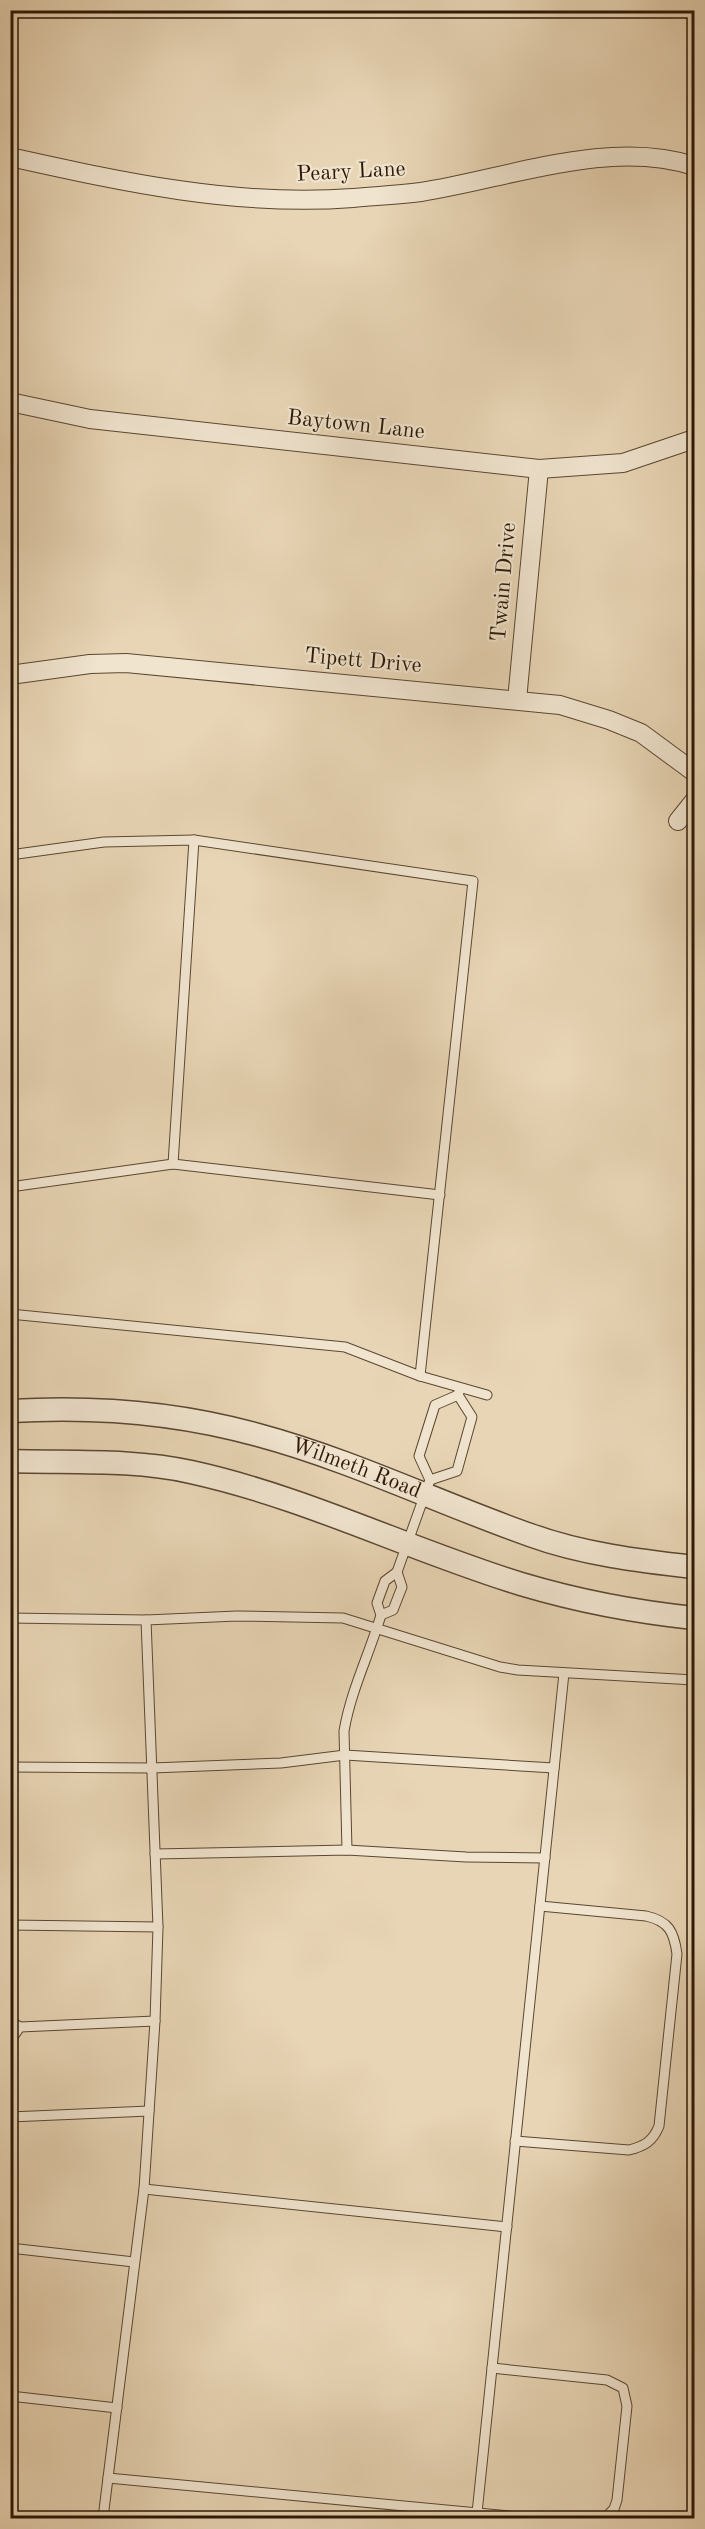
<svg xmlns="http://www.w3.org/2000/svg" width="705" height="2529" font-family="'Old Standard TT',serif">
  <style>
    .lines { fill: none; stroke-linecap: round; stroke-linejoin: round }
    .service-casing { stroke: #5b4731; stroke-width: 11 }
    .minor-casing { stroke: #5b4731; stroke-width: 20 }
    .tertiary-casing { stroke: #5b4731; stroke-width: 25 }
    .service { stroke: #f0e4cf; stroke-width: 9 }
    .minor { stroke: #f0e4cf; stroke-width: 18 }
    .tertiary { stroke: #f0e4cf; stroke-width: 22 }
    .labels { text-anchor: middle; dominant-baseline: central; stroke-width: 4.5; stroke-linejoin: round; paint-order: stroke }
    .street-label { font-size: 22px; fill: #2c1805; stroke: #f0e4cf }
  </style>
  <rect width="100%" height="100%" fill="#e8d5b5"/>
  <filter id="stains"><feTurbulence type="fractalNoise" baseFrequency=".00333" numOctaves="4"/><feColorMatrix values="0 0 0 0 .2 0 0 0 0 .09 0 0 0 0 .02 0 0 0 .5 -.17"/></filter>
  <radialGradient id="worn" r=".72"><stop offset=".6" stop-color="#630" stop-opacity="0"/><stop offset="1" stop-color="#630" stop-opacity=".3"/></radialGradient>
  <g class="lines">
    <g class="service-casing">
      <g id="service">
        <path d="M10,855l94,-13 90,-2 279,41 -53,495"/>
        <path d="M173,1164l21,-324"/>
        <path d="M10,1187l163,-23 267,31"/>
        <path d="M10,1314l335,33 75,29 67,19"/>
        <path d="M430,1480l27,-9 15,-54 -14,-22 1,-3"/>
        <path d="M381,1615l12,-5 9,-23 -5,-15"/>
        <path d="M10,1618l136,2 91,-4 106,2 157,49 18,3 176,10"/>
        <path d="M10,1767l142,1 129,-5 64,-8 209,13"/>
        <path d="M347,1850l-3,-119c7,-41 25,-76 37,-116l-4,-12 8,-22 12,-9 33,-92 -11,-24 16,-51 23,-10"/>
        <path d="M155,1854l192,-4 119,7 79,1"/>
        <path d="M10,1925l148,2"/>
        <path d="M10,2021l10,6 135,-6"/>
        <path d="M10,2041l10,-14"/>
        <path d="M10,2117l139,-6"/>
        <path d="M515,2141l114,9c16,-4 24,-9 30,-24l18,-172c-3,-22 -8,-33 -31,-38l-106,-10"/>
        <path d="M144,2189l363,38"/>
        <path d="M10,2248l124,14"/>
        <path d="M492,2368l115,12 16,8 4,18 -10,94 -3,9 -9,9"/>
        <path d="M10,2396l107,12"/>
        <path d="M108,2478l422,40"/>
        <path d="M477,2513l87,-840"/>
        <path d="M103,2518l41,-329 11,-168 3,-94 -12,-307"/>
      </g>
    </g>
    <g class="minor-casing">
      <g id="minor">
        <path d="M10,157c113,25 226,50 343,41 22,-2 45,-3 68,-6 85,-13 188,-54 273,-26"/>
        <path d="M10,402l80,17 449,50 84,-6 71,-24"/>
        <path d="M10,675l80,-11 36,-1 434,42 49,15 32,13 53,39"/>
        <path d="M517,700l22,-231"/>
        <path d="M678,821l16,-20"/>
      </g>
    </g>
    <g class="tertiary-casing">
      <g id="tertiary">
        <path id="s1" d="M10,1411c84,-5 166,1 248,24 93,25 181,68 272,100 52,19 110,26 164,32"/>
        <path d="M10,1461c60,2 123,-2 181,11 114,25 219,78 330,112 57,17 115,28 173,34"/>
      </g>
    </g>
    <use href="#service" class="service"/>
    <use href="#minor" class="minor"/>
    <use href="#tertiary" class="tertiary"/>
  </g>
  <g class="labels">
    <g class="street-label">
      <text transform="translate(351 172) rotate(-3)">Peary Lane</text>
      <text transform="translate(356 425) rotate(6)">Baytown Lane</text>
      <text transform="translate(504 582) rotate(-85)">Twain Drive</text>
      <text transform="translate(363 661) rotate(5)">Tipett Drive</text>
      <text stroke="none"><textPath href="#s1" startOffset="354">Wilmeth Road</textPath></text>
    </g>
  </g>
  <rect width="705" height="2529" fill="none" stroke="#e8d5b5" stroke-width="36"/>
  <rect x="12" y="12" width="681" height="2505" fill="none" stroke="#2c1805" stroke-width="3"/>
  <rect x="18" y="18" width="669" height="2493" fill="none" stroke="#2c1805" stroke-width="1.5"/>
  <rect width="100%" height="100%" filter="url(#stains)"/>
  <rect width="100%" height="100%" fill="url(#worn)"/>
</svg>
